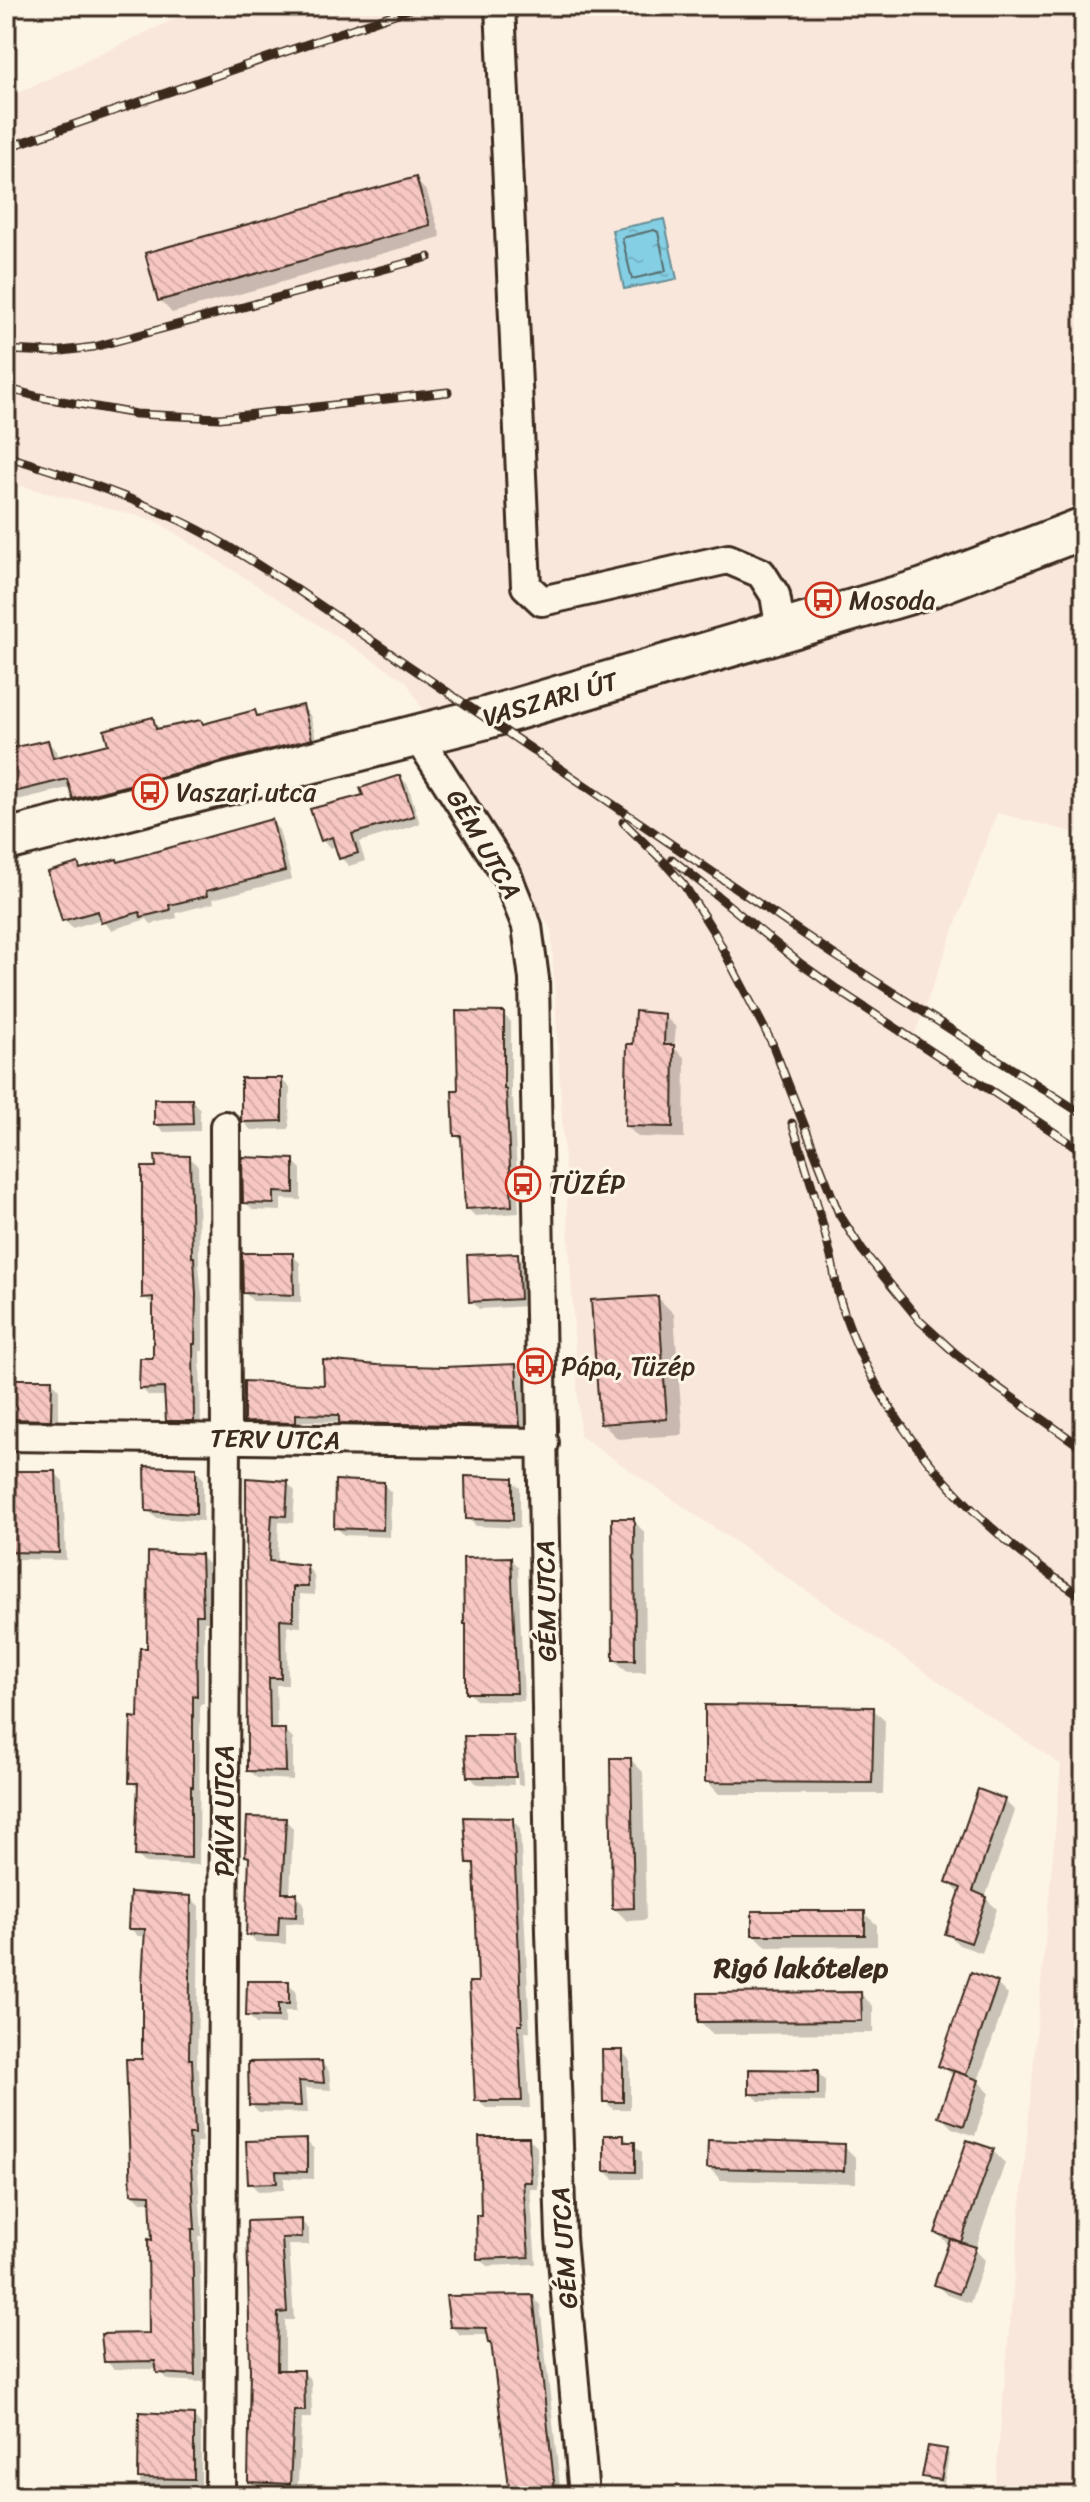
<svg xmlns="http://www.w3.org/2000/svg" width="1090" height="2502" font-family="Sriracha,sans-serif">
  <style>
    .built { fill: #fae7db }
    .water { fill: url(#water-ripples); stroke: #678d95; stroke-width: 2 }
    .shadow { fill: #0003 }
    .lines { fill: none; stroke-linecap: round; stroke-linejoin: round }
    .shore { stroke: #586c6d; stroke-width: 2 }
    .building { fill: url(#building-back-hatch); stroke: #3b2a1e; stroke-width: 2 }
    .street-casing { stroke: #3b2a1e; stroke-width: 34 }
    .secondary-casing { stroke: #3b2a1e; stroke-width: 46 }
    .street { stroke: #fcf5e5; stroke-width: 28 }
    .secondary { stroke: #fcf5e5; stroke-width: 40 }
    .rail-casing { stroke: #3b2a1e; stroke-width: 9 }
    .rail { stroke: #fcf5e5; stroke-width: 6; stroke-dasharray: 18; stroke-linecap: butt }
    .labels { text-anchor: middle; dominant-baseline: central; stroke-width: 6; stroke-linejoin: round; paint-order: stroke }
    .poi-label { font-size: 26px; fill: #3b2a1e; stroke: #fcf5e5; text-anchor: start }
    .street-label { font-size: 26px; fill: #3b2a1e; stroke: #fcf5e5 }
    .neighbourhood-label { font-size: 28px; font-weight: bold; fill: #3b2a1e; stroke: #fcf5e5 }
  </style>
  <defs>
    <pattern id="water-ripples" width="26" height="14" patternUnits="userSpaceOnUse" patternTransform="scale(2)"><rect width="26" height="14" fill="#84cfe4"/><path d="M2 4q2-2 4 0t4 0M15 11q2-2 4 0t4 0" fill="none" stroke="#73b2c3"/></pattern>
    <pattern id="building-back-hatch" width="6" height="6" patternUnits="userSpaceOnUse" patternTransform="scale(2)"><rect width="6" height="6" fill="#f7c7c3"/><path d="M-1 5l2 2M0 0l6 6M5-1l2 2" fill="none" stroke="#d5aba7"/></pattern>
  </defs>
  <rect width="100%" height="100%" fill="#fcf5e5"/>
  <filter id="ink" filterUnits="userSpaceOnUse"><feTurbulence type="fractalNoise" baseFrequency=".0125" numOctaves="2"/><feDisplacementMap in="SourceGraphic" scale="16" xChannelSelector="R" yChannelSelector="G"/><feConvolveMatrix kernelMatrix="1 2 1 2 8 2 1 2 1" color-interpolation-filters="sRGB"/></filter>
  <g filter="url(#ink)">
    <path class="built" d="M201,6h883v829l-87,-22 -82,221 169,113v1349h-90l67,-731 -481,-329 -29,-506 -145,-249 -250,-160 -150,-39v-383z"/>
    <path class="water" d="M664,219l13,60 -53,10 -12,-59z"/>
    <g class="shadow">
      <path d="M415,179l12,13 14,45 -269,76 -12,-13z"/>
      <path d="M302,707l8,8 8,31 -235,60 -8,-8 -3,-11 -59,14 5,17 -12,3v-70l41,-9 9,8 2,9 52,-14 42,-25 9,10 40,-8 4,4 49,-14 5,5z"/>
      <path d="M400,777l8,8 12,39 -61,18 6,19 -16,5 -8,-8 -4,-12 -7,2 -8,-8 44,-43z"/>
      <path d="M271,822l8,8 13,49 -79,20 1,4 -38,10 1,5 -26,6 -4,-5 -36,11 -9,-11 -30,9 -8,-8 14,-55 5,5 36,-6z"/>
      <path d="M503,1014l8,8v75l2,2 6,114 -44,3 -8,-8 -4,-65 -7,-8 4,-43z"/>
      <path d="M664,1016l12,11 -2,21 11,10 -1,80 -46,-1 -11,-11 8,-80z"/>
      <path d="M282,1080l8,8 -1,41 -38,1 -8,-8z"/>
      <path d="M192,1101l8,8v22l-36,1 -8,-8z"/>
      <path d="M189,1158l9,8 1,99 4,40v46h-3l1,78 -25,-1 -8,-8 -1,-24h-18l-8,-8 14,-28v-55l-11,-8 14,-128z"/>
      <path d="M293,1161l8,8v31l-20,-1v12l-28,-1 -8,-8z"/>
      <path d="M292,1255l8,8 1,39 -48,-1 -8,-8z"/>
      <path d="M517,1255l8,8 3,43 -49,3 -8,-8z"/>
      <path d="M658,1298l16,16 9,121 -65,4 -16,-16z"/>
      <path d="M515,1366l8,8 4,59 -178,-2 -8,-9 -38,-1v9l-49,-1 -8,-8 80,-34 118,-18z"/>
      <path d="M51,1381l8,8v38l-40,-1 -8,-8z"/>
      <path d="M195,1470l8,8v43l-47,-3 -8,-8z"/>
      <path d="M55,1473l8,8 3,79 -48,-1 -8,-8z"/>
      <path d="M248,1480l39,3 8,8 -2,32 -14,-1 -2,42 29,2 8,9 1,20 -15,-1 1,33 -14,-1 1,59h-12l1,46h8l8,8v41l-36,-2 -8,-8z"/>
      <path d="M512,1480l8,8v40l-44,-2 -8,-8z"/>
      <path d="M383,1484l8,8 -1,45 -46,-2 -8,-8z"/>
      <path d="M633,1520l12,13 1,139h-19l-12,-12z"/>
      <path d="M200,1556l8,8 2,58h-6v82h-4l-1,161 -54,-2 -8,-8 3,-65 -9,-8 18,-132z"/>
      <path d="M510,1559l8,8 6,134 -48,-1 -8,-8z"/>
      <path d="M873,1709l12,12 -2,73h-164l-12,-13z"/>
      <path d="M513,1738l8,8 2,39h-5l-2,-41h-4l2,41 -37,-1 -8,-8z"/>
      <path d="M631,1760l12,12 3,148 -19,1 -13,-13z"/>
      <path d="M1004,1800l11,11 -30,87 12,11 -15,44 -23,-8 -11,-11 13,-40 -13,-12z"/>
      <path d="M285,1820l8,8 -3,67h6l8,8v21l-18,-1v21l-30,-2 -8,-8 3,-74 -4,-4z"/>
      <path d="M512,1820l8,8 10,204h-5l5,76h-44l-9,-8 3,-116 -4,-114 -7,-8z"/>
      <path d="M191,1898l8,8 -2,161 2,2 3,73h-6l6,94h-3l4,146 -36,-2 -9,-11h-44l-8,-8 45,-26 4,-93 -3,-40h-11l-8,-8 11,-133 3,-125h-9l-8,-8z"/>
      <path d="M864,1913l13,12v21l-110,1 -13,-13z"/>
      <path d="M288,1983l8,8v20h-11v13h-29l-8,-9z"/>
      <path d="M997,1984l11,11 -30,86 11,12 -14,43 -23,-8 -11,-11 14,-40 -14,-12z"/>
      <path d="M861,1994l12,12v27l-160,1 -13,-12z"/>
      <path d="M622,2052l8,8v49h-17l-8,-8z"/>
      <path d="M321,2063l8,8 2,19 -25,-2 2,25 -49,-1 -8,-8z"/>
      <path d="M817,2072l8,8v22l-66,-1 -8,-8z"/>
      <path d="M623,2137l19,15v27h-28l-8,-8z"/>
      <path d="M529,2139l8,8 1,42h-8l6,75 -49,2 -8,-8 4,-41z"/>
      <path d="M306,2141l8,8v30l-30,-1v12l-26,1 -8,-8z"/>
      <path d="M844,2146l12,12v25l-135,-3 -12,-12z"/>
      <path d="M993,2151l12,12 -30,87 10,10 -15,43 -23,-8 -11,-11 14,-38 -13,-13z"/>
      <path d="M301,2221l8,8v16h-20l5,75h-9v52h18l8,8 1,38h-10l-5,78h-37v-6l-10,-8 2,-112 -3,-147z"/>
      <path d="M532,2297l8,8 21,191h-50l-18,-152 -4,-9h-29l-8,-8z"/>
      <path d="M141,2415l52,1 8,9v71h-61z"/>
      <path d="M946,2451l3,3 -5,29 -16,-3 -3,-4z"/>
    </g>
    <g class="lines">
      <path class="shore" d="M654,230l4,2 8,39 -34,8 -10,-41z"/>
    </g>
    <g class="building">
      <path d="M416,177l14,48 -272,76 -13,-48z"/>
      <path d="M303,705l9,34 -239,60 -6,-20 -61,15v-45l42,-9 5,18 55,-14 -4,-14 49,-13 3,12 45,-9 2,4 52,-14 2,6z"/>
      <path d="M400,775l14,41 -62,18 6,19 -19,6 -7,-22 -11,4 -11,-32 53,-14 -3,-7z"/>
      <path d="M272,819l13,52 -79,20 1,5 -38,9 1,5 -29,7 -1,-5 -39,11 -3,-12 -36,10 -14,-49 30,-9 2,6 37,-10 1,3z"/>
      <path d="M456,1011l48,1v77h2l6,117 -47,3 -4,-73h-7l-2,-46h6z"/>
      <path d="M635,1011l30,3 -1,31h10l-1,82 -48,-1 2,-82h6z"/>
      <path d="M241,1078h41v43l-41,1z"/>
      <path d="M154,1099h38l1,25 -39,1z"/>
      <path d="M155,1155l35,1 2,101h2l2,38 -1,49h-2l1,77h-28l-2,-33 -25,1 1,-31h13v-61l-11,1v-131h14z"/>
      <path d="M242,1157l52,2v34l-20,-1v12l-31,-1z"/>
      <path d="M242,1253h51l1,42 -51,-2z"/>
      <path d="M518,1253l2,46 -51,3 -2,-47z"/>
      <path d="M658,1296l9,123 -67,5 -9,-124z"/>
      <path d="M323,1360l54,5 67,2 72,-3 4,62 -181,-3v-8l-43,-1v9l-52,-1v-41l80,4z"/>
      <path d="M12,1379h40l-1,41 -42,-1z"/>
      <path d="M145,1466l51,2v46l-50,-3z"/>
      <path d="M6,1471h50l3,82 -51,-1z"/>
      <path d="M465,1476l48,2v42l-47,-1z"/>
      <path d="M246,1478l42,3 -2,35 -14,-1 -3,46 38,4 1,22h-15v33l-13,-1 1,59h-12l1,51h15l1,43 -39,-1z"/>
      <path d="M335,1480l49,2 -1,48 -49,-2z"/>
      <path d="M612,1518h22l1,142h-22z"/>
      <path d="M148,1552l53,2 2,61h-7l1,82 -4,-1v91l-2,-1v72l-56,-2 3,-73h-9l2,-66 7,1 2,-70h7z"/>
      <path d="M511,1557l6,136h-51v-69h-2l-1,-66z"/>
      <path d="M705,1705l169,2 -2,76 -167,-1z"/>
      <path d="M464,1736h50l2,41h-49z"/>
      <path d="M610,1758h21l3,150 -22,1z"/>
      <path d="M978,1789l27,10 -32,92 14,6 -16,46 -26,-9 16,-46 -15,-6z"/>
      <path d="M247,1817l39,1 -4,75h15l-1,24 -17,-1 -1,20 -32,-1 3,-78 -4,-1z"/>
      <path d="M464,1817l49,1 9,207h-4l4,76h-47l-6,-119h9l-4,-119h-7z"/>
      <path d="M130,1892l61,4 -2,163h3l3,75h-6l6,95h-3l3,146 -38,-2 -2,-12 -51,1 -3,-28 48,-1 -1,-94 4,1 -2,-45 -19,-1 -5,-135h16v-77l3,-53h-17z"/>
      <rect x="752" y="1911" width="113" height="24"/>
      <path d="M971,1972l27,10 -32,93 -28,-9z"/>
      <path d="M247,1981h42v23h-11v13l-32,-1z"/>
      <path d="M861,1992l1,29 -164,1v-29z"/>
      <path d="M602,2050h21v52h-20z"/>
      <path d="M322,2061l2,22 -25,-2 2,25 -52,-1 -1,-43z"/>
      <path d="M749,2069l69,1v25l-69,-1z"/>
      <path d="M954,2071l25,9 -15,46 -26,-9z"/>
      <path d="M604,2135h20v7h11v30l-31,-1z"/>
      <path d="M479,2137h50l2,45h-8l6,75 -52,2 -1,-44h5z"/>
      <path d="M307,2139v33l-31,-1 1,12 -29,1 -2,-43z"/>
      <path d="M708,2140l137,4 -1,27 -137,-3z"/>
      <path d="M967,2140l27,9 -33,93 -26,-9z"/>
      <path d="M302,2219v18l-20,1 5,74 -9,1 -1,57h27l1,41h-11l-4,73 -42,-2 2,-112 -3,-149z"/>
      <path d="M950,2239l26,8 -17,47 -25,-9z"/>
      <path d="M533,2295l22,195 -45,5 -19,-153h-2l-3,-14 -36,-1 -4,-31z"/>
      <path d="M139,2412l55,3v64l-56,-1z"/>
      <path d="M928,2446l19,3 -6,31 -19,-3z"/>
    </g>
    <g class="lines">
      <g class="street-casing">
        <g id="street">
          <path d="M500,6l26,580 16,15 186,-42 33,14 14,22 6,36"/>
          <path d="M417,735l90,141 20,50 7,53 17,953 10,305 23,259"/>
          <path d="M6,1436l538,7"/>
          <path d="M220,2496l6,-1057 -1,-313"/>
        </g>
      </g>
      <g class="secondary-casing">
        <path id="secondary" d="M6,840l480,-122 438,-129 160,-61"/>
      </g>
      <use href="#street" class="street"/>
      <use href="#secondary" class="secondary"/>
      <g class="rail-casing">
        <g id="rail">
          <path d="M6,148l412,-142"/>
          <path d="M6,350l48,2 40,-5 335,-90"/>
          <path d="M6,388l33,9 97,17 84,4 228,-26"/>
          <path d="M6,456c59,18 117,38 173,64 39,18 75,43 111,65l543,369 251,161"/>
          <path d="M623,822l39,38 22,25 31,49 57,109 67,171 23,36 58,71 35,32 41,33 88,63"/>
          <path d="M672,859l129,105 34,24 249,164"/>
          <path d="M792,1123c15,44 28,89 39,134 3,12 4,24 7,36 30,106 105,199 191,266 18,14 37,26 55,39"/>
        </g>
      </g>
      <use href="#rail" class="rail"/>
    </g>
  </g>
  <defs>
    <g id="bus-ring" transform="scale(1.8)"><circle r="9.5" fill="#fcf5e5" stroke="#c8321e" stroke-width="1.5"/><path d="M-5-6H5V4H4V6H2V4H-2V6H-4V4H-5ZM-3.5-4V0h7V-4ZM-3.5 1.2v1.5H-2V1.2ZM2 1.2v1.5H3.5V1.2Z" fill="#c8321e"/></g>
  </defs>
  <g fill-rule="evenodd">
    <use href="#bus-ring" x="823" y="600"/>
    <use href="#bus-ring" x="150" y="792"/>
    <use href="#bus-ring" x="523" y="1184"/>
    <use href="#bus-ring" x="535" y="1366"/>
  </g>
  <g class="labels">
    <g class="poi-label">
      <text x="849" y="600">Mosoda</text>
      <text x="176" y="792">Vaszari utca</text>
      <text x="549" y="1184">TÜZÉP</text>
      <text x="561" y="1366">Pápa, Tüzép</text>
    </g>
    <g class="street-label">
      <text transform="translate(550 699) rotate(-16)">VASZARI ÚT</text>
      <text transform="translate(484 844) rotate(60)">GÉM UTCA</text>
      <text transform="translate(275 1439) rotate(1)">TERV UTCA</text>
      <text transform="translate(546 1601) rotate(-91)">GÉM UTCA</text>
      <text transform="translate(224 1811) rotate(-90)">PÁVA UTCA</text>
      <text transform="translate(564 2248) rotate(-94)">GÉM UTCA</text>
    </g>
    <g class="neighbourhood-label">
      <text x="801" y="1967">Rigó lakótelep</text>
    </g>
  </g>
  <rect width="1090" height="2502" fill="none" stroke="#fcf5e5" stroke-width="32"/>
  <rect x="16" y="16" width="1058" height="2470" fill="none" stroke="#3b2a1e" stroke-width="3" filter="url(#ink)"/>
</svg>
